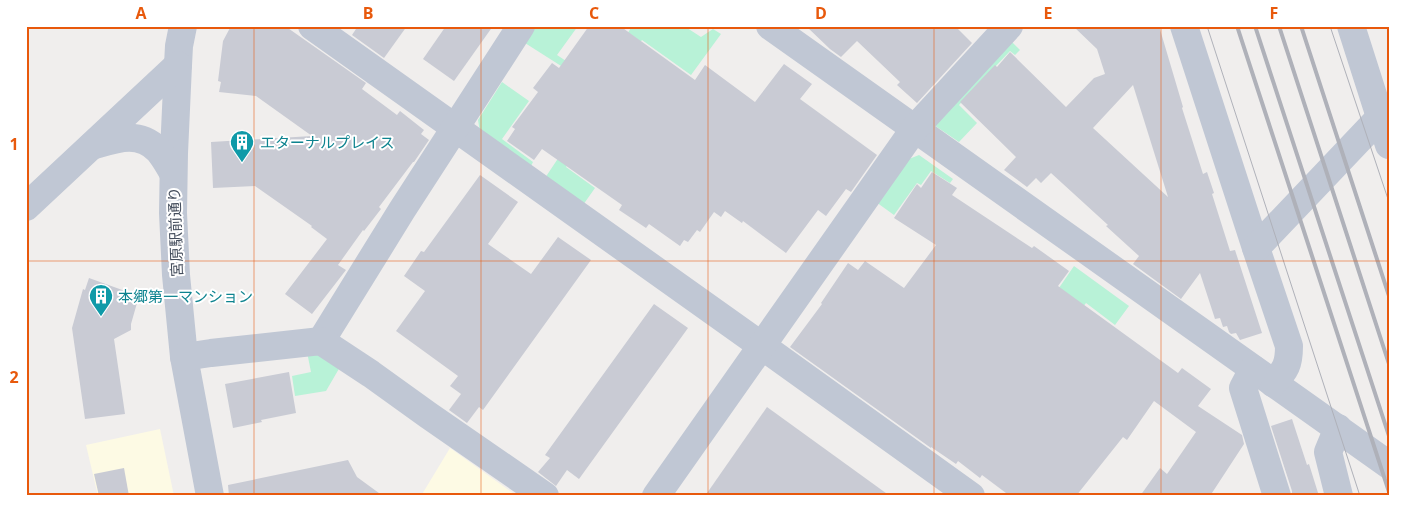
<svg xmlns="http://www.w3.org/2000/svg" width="1415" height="522" font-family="'Open Sans','Noto Sans JP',sans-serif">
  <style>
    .commercial { fill: #fdfae4 }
    .green { fill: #b8f2d7 }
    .building { fill: #c9cbd4; fill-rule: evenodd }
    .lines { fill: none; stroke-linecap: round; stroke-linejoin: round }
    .minor { stroke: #c0c7d4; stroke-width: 28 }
    .tram { stroke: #afb1b9; stroke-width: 1 }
    .rail { stroke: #afb1b9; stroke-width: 4 }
    .grid { fill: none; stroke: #e8590c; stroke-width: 1; stroke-opacity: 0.55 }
    .labels { text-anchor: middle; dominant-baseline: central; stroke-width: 4; stroke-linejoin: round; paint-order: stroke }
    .culture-label { font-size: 15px; fill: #0d838f; stroke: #fff; text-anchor: start }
    .street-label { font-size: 15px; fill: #444d5c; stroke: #fff }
    .neatline { fill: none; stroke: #e8590c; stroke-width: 2 }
    .grid-label { font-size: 16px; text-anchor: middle; font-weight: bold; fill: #e8590c }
  </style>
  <rect width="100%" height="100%" fill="#f0eeed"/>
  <g class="commercial">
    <path d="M160,429l14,67h-76l-12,-51z"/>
    <path d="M450,448l67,48h-96z"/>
  </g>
  <g class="green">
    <path d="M536,26h42l-21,29 27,18 -4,5 -55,-35z"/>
    <path d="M632,26h52l17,11 12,-8 8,5 -30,41 -49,-35 -5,6 -11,-10z"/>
    <path d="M1009,39l11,11 -5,5 -5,-4 -51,54 18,18 -18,19 -28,-19z"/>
    <path d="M502,82l27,19 -27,38 31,23 -3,6 -50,-36 -2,-12z"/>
    <path d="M594,128l-28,39 29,21 -12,17 -38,-27 32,-48z"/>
    <path d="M919,155l34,24 -3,4 -19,-12 -10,14 -4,-2 -23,32 -18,-13 28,-41z"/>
    <path d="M1074,266l55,40 -14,19 -29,-22 -41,54 -34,1z"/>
    <path d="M307,352l11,1 22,14 -14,24 -31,5 -3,-20 19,-4z"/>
  </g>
  <g class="building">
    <path d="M231,26h54l81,57 -4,6 35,26 3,-4 24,19 -3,4 8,6 -15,22h-1l-34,45 2,2 -17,22 -1,-1 -25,35 8,5 -34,44 -27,-20 42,-55 -16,-12 1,-1 -57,-40 -42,2 -2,-46 101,-6 -56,-40 -37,-4 2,-10 -3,-1 5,-40z"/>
    <path d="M358,26h49l-23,32 -32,-23z"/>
    <path d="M446,26h47l-39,55 -31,-22z"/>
    <path d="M589,26h31l75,54 10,-15 50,37 29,-38 28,20 -12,15 77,56 -26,37 -5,-3 -20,27 -8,-6 -32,43 -43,-32 -1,2 -17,-12 -4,6 -7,-5 -14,20 -3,-2 -9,12 -4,-2 -4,6 -31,-22 -3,4 -27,-18 3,-5 -80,-56 -8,11 -27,-19 8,-12 -3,-2 26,-35 -5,-4 19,-25 7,5z"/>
    <path d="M806,26h149l17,17 -55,60 -20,-18 3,-3 -43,-41 -16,16 -11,-8z"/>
    <path d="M1073,26h86l24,81 -1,1 21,66 4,-2 7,21 -2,1 18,57 5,-1 27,83 -22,7 -4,-7 -5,1 -2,-2 -2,-6 -4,1 -3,-9 -5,1 -15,-46 -19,26 -48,-35 6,-8 -33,-30 2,-1 -57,-52 -10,10 -5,-5 -9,9 -23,-17 12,-13 -56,-55 35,-37 2,2 13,-15 56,55 28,-29 11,-4 -8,-25zM1133,85l35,112 -75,-69z"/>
    <path d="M932,172l25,16 -5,7 80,53 2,-2 35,25 -11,15 120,87 4,-5 29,21 -13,17 44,29 2,9 -34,52h-70l20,-28 7,6 29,-42 -42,-31 -27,39 -4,-3 -47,59h-66l-28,-21 -2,3 -22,-17 -2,3 -25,-17v1l-141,-101 32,-43 -1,-1 27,-40 10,7 7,-9 39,27 32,-43 -42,-27 23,-34 4,4z"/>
    <path d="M480,175l38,27 -30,42 43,30 27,-37 33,23 -108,150 -4,-3 -12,16 -18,-13 12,-16 -11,-8 8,-10 -62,-45 29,-40 -21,-15 17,-25 3,1z"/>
    <path d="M89,278l50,18 -8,28v6l-17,9 11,75 -40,5 -13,-91 11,-39 2,1z"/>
    <path d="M654,304l34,24 -109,151 -12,-9 -11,16 -18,-14 12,-14 -5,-3z"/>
    <path d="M289,372l7,41 -35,7 1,2 -29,6 -8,-44z"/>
    <path d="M767,407l123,89h-185z"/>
    <path d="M1292,419l15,46 2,-1 10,32h-27v-5l-21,-65z"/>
    <path d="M348,460l9,17 26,19h-154l-1,-11z"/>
    <path d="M124,468l5,28h-30l-5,-22z"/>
  </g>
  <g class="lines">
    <g class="minor">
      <path d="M183,26l-4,20 -1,19 -4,88 -1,60 3,62 8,82 26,139"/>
      <path d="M312,26l450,320 209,150"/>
      <path d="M770,26l619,439"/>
      <path d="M1184,26l72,222 33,98c0,18 -3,24 -16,37"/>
      <path d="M1351,26l38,119"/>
      <path d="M92,146c24,-7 46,-16 66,4 6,7 11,16 15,23"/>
      <path d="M26,207l152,-142"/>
      <path d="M1256,248l133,-140"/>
      <path d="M321,341l81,-131 119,-184"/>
      <path d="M184,357l27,-4 110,-12 50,33 57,41 117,81"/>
      <path d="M1253,369l-10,19 34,108"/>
      <path d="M1338,428l-10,24 11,44"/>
      <path d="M656,496l259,-368 94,-102"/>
    </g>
    <g class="tram">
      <path d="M1207,26l153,470"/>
      <path d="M1330,26l59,176"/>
    </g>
    <g class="rail">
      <path d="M1237,26l152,466"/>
      <path d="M1255,26l134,410"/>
      <path d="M1279,26l110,338"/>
      <path d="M1301,26l88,270"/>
    </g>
  </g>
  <path class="grid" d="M254,26v470M481,26v470M708,26v470M934,26v470M1161,26v470M26,261h1363"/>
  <defs>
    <g id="building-pin" transform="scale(1.25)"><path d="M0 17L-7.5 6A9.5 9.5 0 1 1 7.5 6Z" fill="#0f9aa8" stroke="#fff"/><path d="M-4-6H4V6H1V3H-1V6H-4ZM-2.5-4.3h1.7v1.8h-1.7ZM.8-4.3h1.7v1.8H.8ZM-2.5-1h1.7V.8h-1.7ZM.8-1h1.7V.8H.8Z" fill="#fff"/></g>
  </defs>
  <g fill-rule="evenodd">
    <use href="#building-pin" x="242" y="142"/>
    <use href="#building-pin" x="101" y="296"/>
  </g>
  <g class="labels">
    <g class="culture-label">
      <text x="260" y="142">エターナルプレイス</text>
      <text x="118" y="296">本郷第一マンション</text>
    </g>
    <g class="street-label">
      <text transform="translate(175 232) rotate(-92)">宮原駅前通り</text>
    </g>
  </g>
  <rect width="1415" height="522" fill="none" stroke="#ffffff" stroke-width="55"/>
  <rect x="28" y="28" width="1360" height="466" class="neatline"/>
  <g class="grid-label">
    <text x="141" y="19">A</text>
    <text x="368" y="19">B</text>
    <text x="594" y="19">C</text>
    <text x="821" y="19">D</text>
    <text x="1048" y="19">E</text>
    <text x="1274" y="19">F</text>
    <text x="14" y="150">1</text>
    <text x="14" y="383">2</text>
  </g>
</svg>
